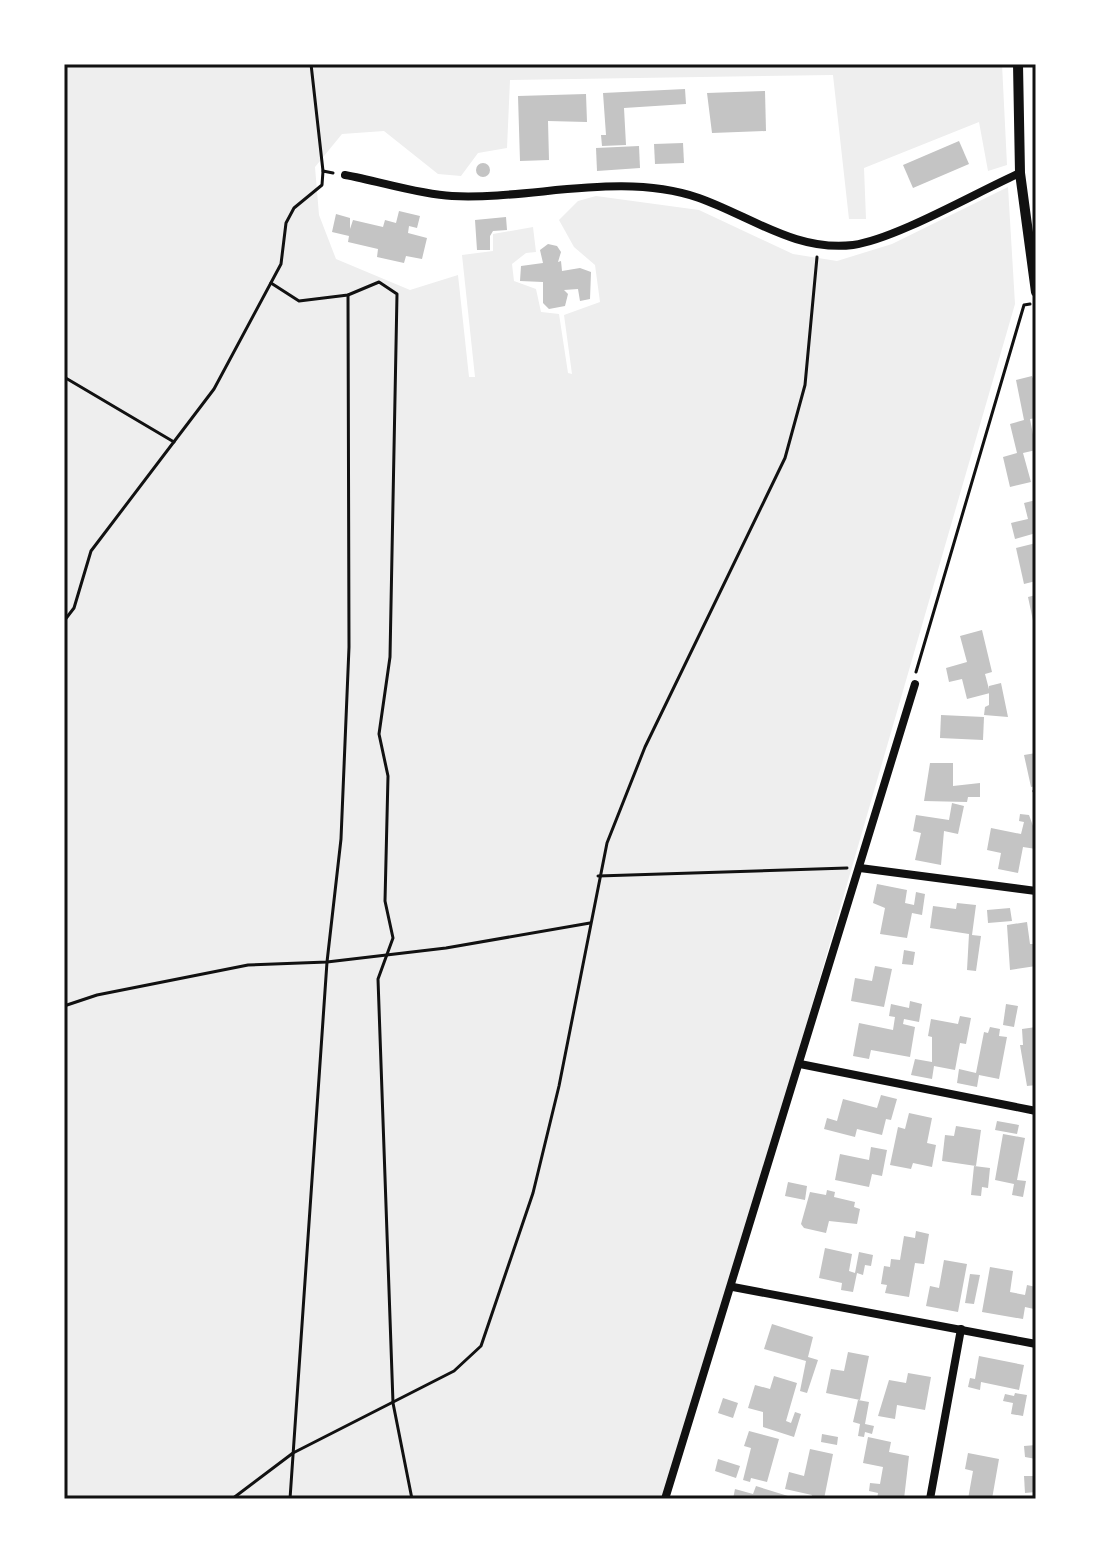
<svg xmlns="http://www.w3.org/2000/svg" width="1100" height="1563" font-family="Commissioner,sans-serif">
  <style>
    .green { fill: #eee }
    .building { fill: #c4c4c4 }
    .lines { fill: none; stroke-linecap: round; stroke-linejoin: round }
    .path { stroke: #111; stroke-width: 3 }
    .minor { stroke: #111; stroke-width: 8 }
    .tertiary { stroke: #111; stroke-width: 10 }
    .neatline { fill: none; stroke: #111; stroke-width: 3 }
  </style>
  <rect width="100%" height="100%" fill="#fff"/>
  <path class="green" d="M64,64h938l5,101 -19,6 -9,-49 -115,46 2,51h-17l-16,-144 -323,5 -3,68 -29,5 -17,23 -23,-2 -54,-43 -42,3 -27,33 4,48 17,44 74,31 48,-15 11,102h6l-13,-122 31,-4v-17l40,-7 3,25 -10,1 -14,11 2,17 22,8 5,23 18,2 9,59 4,1 -8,-59 36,-13 -5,-37 -21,-18 -15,-27 19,-19 18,-5 103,14 94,44 44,7 55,-17 116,-57 7,117 -346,1195h-605z"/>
  <g class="building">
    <path d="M685,89l1,15 -62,4 2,37 -24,1 -1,-11h5l-3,-42z"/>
    <path d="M765,91l1,40 -54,2 -5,-40z"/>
    <path d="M586,94l1,28 -39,-1 1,39 -29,1 -2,-65z"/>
    <path d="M959,141l10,23 -56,24 -10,-23z"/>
    <path d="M683,143l1,20 -29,1 -1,-20z"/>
    <path d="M639,146l1,22 -43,3 -1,-23z"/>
    <circle cx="483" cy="170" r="7"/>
    <path d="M399,211l21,5 -3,12 -8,-2 -1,7 19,5 -5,21 -16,-3 -2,7 -27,-6 1,-8 -30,-7 1,-6 -17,-4 4,-18 14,4v11l3,-9 30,7 2,-7 11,3z"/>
    <path d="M506,217l1,13 -14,1 -3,5v14h-13l-2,-30z"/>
    <path d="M548,244l9,2 4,6 -3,10 3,-1 1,10 18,-3 11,4 -1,27 -10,2 -2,-12 -14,1 4,4 -3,12 -16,3 -6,-6v-21l-23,-1 1,-15 22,-3 -3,-13z"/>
    <path d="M1032,376l4,9v33l-6,1 6,31 -13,3 8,29 -21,5 -7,-30 14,-4 -7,-29 14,-4 -8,-40z"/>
    <path d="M1036,500v33l-21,6 -4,-16 17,-4 -4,-16z"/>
    <path d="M1036,543v38l-12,3 -8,-36z"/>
    <path d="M1036,595v35h-1l-7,-33z"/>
    <path d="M982,630l10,42 -7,2 5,19 -23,6 -5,-20 -13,3 -3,-14 21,-6 -7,-26z"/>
    <path d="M1001,683l7,34 -24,-2 1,-8 4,-2v-19z"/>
    <path d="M941,715l43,2 -1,23 -43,-2z"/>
    <path d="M1036,753v33l-5,1 -7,-32z"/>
    <path d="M930,763h23v23l27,-3v14h-12l-1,5 -43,-1z"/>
    <path d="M952,803l12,3 -6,28 -14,-3 -3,34 -26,-5 6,-27 -8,-2 3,-16 33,5z"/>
    <path d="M1020,814l9,1 7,19v15l-13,-2 -5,26 -20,-4 3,-16 -14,-3 4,-22 30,6 3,-12 -5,-1z"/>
    <path d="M877,884l30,6 -2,13 9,2 2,-13 9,2 -3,21 -10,-2 -5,25 -27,-4 5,-26 -12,-5z"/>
    <path d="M957,903l19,2 -4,30 9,1 -5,35 -9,-1 2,-36 -39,-6 3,-22 23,3z"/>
    <path d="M1010,908l2,13 -24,2 -1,-13z"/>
    <path d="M1027,922l3,22h6v22l-26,4 -3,-45z"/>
    <path d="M904,950l11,2 -2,13 -11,-1z"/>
    <path d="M875,966l17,3 -8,38 -33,-6 4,-23 17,3z"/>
    <path d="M910,1001l12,3 -3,18 -15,-3 -1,5 12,3 -5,30 -39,-7 -2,9 -16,-3 6,-33 34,7 2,-13 -6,-1 2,-12 18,4z"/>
    <path d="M1006,1004l12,2 -4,21 -11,-2z"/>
    <path d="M960,1016l11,2 -5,26 -6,-1 -5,27 -21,-4 -2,13 -21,-4 4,-16 17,3v-25l-4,-1 3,-17 27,5z"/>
    <path d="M990,1027l10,2 -1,7 8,1 -8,42 -20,-4 -2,12 -20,-4 2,-14 17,4 8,-41 4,1z"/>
    <path d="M1036,1027v58l-9,1 -7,-41h3l-1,-16z"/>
    <path d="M881,1095l16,4 -6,21 -5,-1 -4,16 -25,-6 -2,8 -31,-8 3,-11 10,3 6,-22 34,9z"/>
    <path d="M909,1113l23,5 -5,25 9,2 -4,22 -19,-4 -2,6 -21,-4 8,-38 7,2z"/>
    <path d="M997,1121l22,4 -2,9 -22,-4z"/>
    <path d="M956,1126l25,4 -5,36 -34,-5 3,-26 9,1z"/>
    <path d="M1003,1134l22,4 -8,42 9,1 -3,16 -11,-2 2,-11 -19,-4z"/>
    <path d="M871,1147l16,3 -5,26 -10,-2 -3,13 -34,-7 5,-26 29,6z"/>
    <path d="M974,1166l16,2 -2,20 -6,-1 -1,9 -10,-1z"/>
    <path d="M788,1182l19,4 -2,14 -20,-4z"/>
    <path d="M827,1190l8,2 -1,5 21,5 -1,5 6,2 -3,15 -28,-3 -3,12 -22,-5 -3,-4 9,-32 16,3z"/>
    <path d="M916,1231l13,3 -5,30 -9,-1 -6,34 -24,-4 2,-8 -6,-1 3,-18 6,1 1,-8 9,1 4,-24 11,2z"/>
    <path d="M825,1248l27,6 -3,17 6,2 4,-21 14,3 -2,11 -6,-1 -2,10 -6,-2 -4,19 -12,-2 1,-7 -23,-5z"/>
    <path d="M944,1260l23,4 -9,48 -32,-6 4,-20 9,2z"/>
    <path d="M990,1267l23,4 -3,21 15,3 2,-10 9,2 -2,22 -9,-2 -2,12 -41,-7z"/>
    <path d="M970,1274l10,1 -6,29 -9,-1z"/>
    <path d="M772,1324l41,13 -5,20 10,3 -11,33 -7,-2 6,-30 -42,-12z"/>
    <path d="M848,1352l21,4 -9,44 -34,-7 5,-24 13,2z"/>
    <path d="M979,1356l45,9 -5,25 -38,-8 -1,8 -12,-3 2,-9 5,1z"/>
    <path d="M908,1373l23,4 -6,33 -28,-5 -2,14 -17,-3 11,-36 17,3z"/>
    <path d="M774,1376l23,7 -11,38 5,2 4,-11 6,2 -7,23 -31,-10v-15l-15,-4 7,-23 15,4z"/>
    <path d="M1015,1393l12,2 -4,21 -12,-2 2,-11 -10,-2 2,-7 9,2z"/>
    <path d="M723,1398l15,5 -5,15 -15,-5z"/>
    <path d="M858,1400l11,2 -4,22 9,2 -2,8 -7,-2 -1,5 -6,-1 2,-12 -7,-2z"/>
    <path d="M749,1431l30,8 -12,43 -16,-4 -1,4 -7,-2 8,-32 -7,-2z"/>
    <path d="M822,1434l16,3 -1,8 -16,-3z"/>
    <path d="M868,1437l23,5 -2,10 20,4 -5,43h-27l1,-6 -9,-2 1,-8 10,1 3,-17 -20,-4z"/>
    <path d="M1036,1445v14l-11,-2 -1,-11z"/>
    <path d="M810,1449l23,5 -9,45h-13l1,-4 -27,-6 4,-17 15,4z"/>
    <path d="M968,1453l31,6 -7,40h-24l5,-28 -8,-2z"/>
    <path d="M718,1459l22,7 -4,12 -21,-7z"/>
    <path d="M1024,1476h12v16l-11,1z"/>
    <path d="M756,1486l32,10 -1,3h-54l2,-10 18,5z"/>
  </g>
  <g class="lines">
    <g class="path">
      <path d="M311,64l12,107"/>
      <path d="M1036,96v41"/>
      <path d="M271,283l28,18 49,-6 31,-13 18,12 -7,363 -11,77 9,42 -3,125 8,37 -15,41 15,424 19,96"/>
      <path d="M64,377l110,65"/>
      <path d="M64,621l10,-13 17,-57 123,-162 67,-125 5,-41 8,-15 28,-23 1,-14 10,2"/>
      <path d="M916,672l108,-367 6,-1"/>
      <path d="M1034,791h2"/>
      <path d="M598,876l249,-8"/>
      <path d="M64,1006l33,-11 151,-30 79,-3 119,-14 144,-25"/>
      <path d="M232,1499l61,-46 161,-82 27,-25 52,-153 26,-107 48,-243 38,-96 140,-289 20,-73 12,-128"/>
      <path d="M290,1499l37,-537 14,-123 8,-192 -1,-352"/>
    </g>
    <g class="minor">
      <path d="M345,175c34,6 72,19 107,21 81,4 167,-25 247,2 51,18 97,54 154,47 43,-6 124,-53 167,-72"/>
      <path d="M860,868l176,23"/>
      <path d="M800,1064l236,47"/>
      <path d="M733,1287l303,57"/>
      <path d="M665,1499l250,-815"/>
      <path d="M930,1499l31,-170"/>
    </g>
    <path class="tertiary" d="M1018,64l2,109 16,119"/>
  </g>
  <rect width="1100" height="1563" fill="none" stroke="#ffffff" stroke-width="132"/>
  <rect x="66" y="66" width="968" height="1431" class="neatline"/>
</svg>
